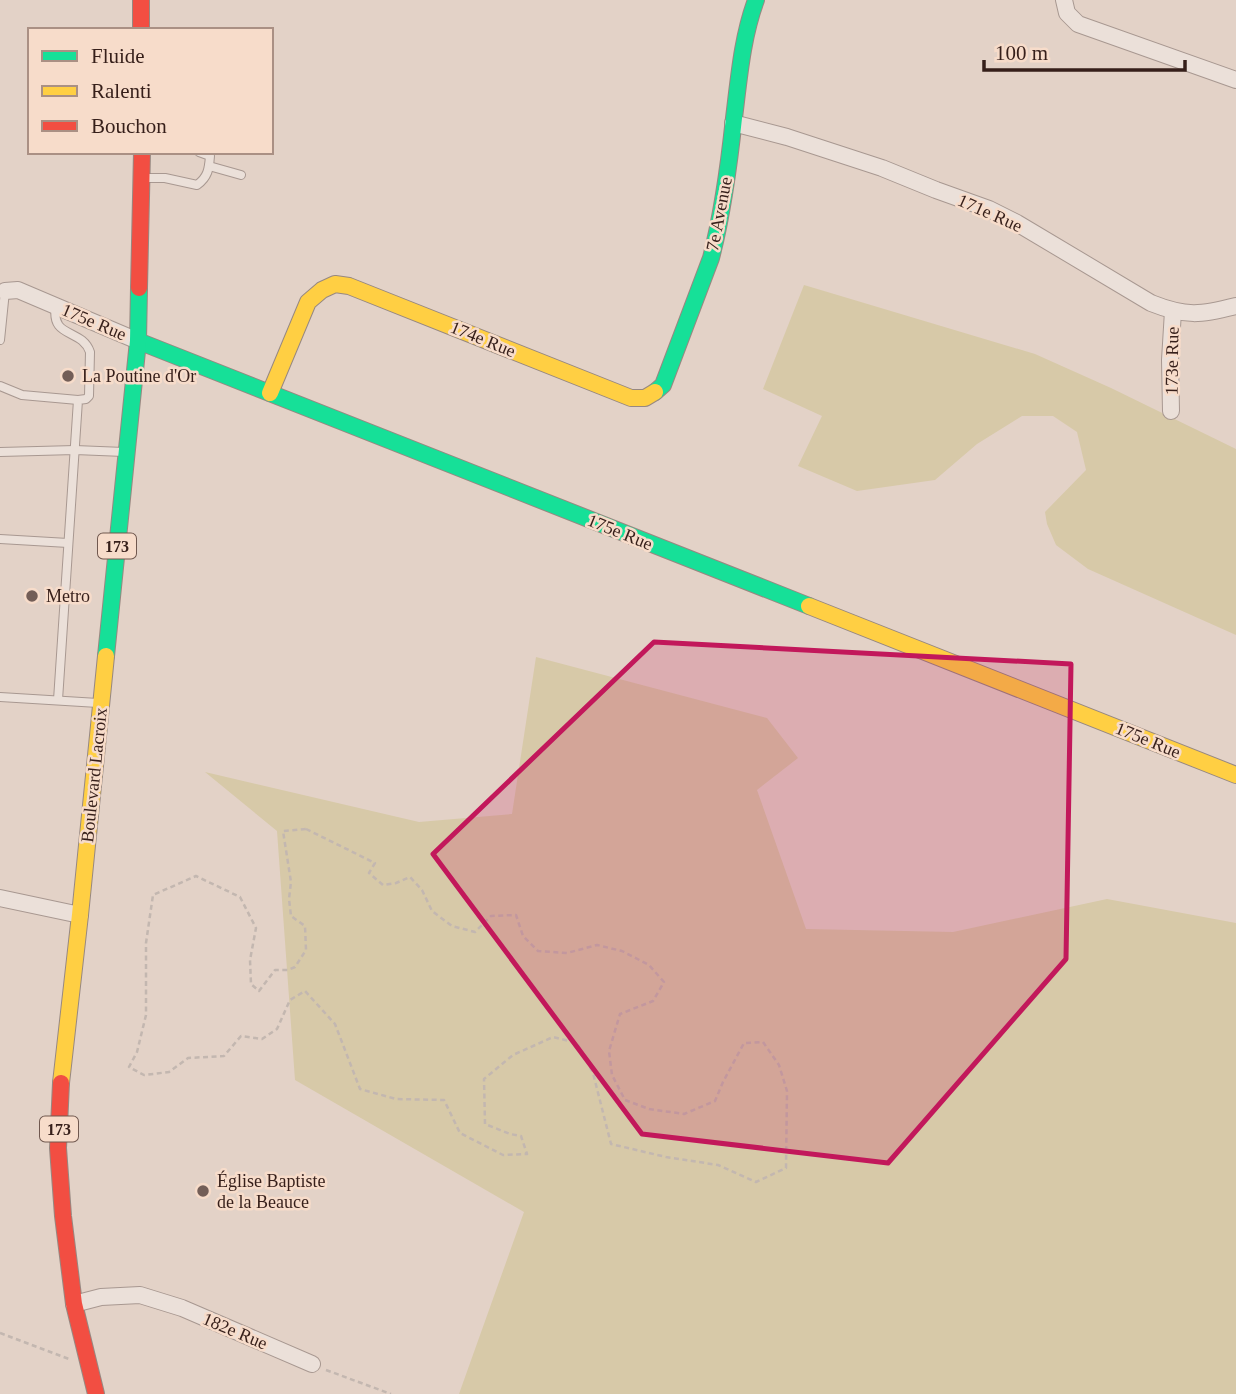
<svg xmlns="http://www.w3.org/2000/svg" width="1236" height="1394" font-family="'Times New Roman',serif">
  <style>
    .green { fill: #d7c9a8 }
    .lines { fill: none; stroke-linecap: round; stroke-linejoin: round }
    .lane-casing { stroke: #a89891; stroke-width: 10 }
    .street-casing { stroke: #a89891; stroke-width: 18 }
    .fast-casing { stroke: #978881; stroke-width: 18 }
    .slow-casing { stroke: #978881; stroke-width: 18 }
    .jam-casing { stroke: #978881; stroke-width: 18 }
    .path { stroke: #c3b7b0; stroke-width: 2.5; stroke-dasharray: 5 3.5; stroke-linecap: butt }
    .lane { stroke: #ebe0d9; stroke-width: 8 }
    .street { stroke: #ebe0d9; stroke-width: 16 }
    .fast { stroke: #16e098; stroke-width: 16 }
    .slow { stroke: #ffcf43; stroke-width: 16 }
    .jam { stroke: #f24e42; stroke-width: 16 }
    .marked { fill: #c2185b; fill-opacity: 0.2; stroke: #c2185b; stroke-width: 5; stroke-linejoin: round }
    .poi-dot { fill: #735e57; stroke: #f7dcca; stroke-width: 2.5 }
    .labels { text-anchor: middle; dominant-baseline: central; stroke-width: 5; stroke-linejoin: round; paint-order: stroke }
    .shield { fill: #f7dcca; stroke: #70584f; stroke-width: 2 }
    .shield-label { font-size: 16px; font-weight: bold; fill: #361f1a }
    .street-label { font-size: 18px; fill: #361f1a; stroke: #f7dcca }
    .poi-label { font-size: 18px; fill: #361f1a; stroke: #f7dcca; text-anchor: start }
  </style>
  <rect width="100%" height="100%" fill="#e3d2c7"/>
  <g class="green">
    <path d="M804,285l231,69 76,34 125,61v186l-148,-66 -32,-24 -9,-21 -2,-12 41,-42 -9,-38 -24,-16h-31l-45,28 -42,36 -78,11 -59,-25 24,-50 -59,-27z"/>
    <path d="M536,657l231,61 31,40 -41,32 49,139 147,3 154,-33 129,24v471h-777l65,-182 -229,-132 -18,-249 -72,-59 214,50 93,-8z"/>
  </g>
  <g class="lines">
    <g class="lane-casing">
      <g id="lane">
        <path d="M209,166l32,9"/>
        <path d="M143,178h22l32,7c11,-8 12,-16 13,-29l-11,-4"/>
        <path d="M56,306c-6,33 26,22 34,46l-1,44 -3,3 -8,1 -20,300"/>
        <path d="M0,340l5,-49"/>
        <path d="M0,386l22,9 56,5"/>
        <path d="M0,452l75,-2 49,2"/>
        <path d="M0,539l68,4"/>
        <path d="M0,697l98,6"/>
      </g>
    </g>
    <g class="street-casing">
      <g id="street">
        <path d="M1064,0l3,13 11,11 158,56"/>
        <path d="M733,123l54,14 95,31 54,22 53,19 28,14 134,80c35,14 50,12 85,3"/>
        <path d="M5,291l13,-1 120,51"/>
        <path d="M1171,411l-1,-51 3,-49"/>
        <path d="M0,898l80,17"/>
        <path d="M74,1304l27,-7 39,-2 42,13 130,56"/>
      </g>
    </g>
    <g class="fast-casing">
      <g id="fast">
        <path d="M138,341l671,265"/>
        <path d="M655,392l8,-7 48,-127c12,-46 18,-93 23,-140 5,-40 8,-80 22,-118"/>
        <path d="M106,656l32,-315 1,-53"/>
      </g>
    </g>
    <g class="slow-casing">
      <g id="slow">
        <path d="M270,393l38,-91 14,-12 13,-6 14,2 282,112h14l10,-6"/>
        <path d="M809,606l427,169"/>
        <path d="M61,1083l19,-168 26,-259"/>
      </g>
    </g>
    <g class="jam-casing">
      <g id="jam">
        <path d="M141,0v30"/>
        <path d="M139,288l3,-136"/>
        <path d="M61,1083l-3,65 5,68 11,88 22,90"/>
      </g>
    </g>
    <g class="path">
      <path d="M306,829l69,34 -6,10 14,12 13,-2 14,-6 12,13 10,21 20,15 23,6 16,-16 25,-1 7,21 15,15 29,2 30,-8 25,6 27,14 15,17 -11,19 -33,13 -11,37 3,24 13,25 24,9 35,5 31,-13 8,-19 21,-39 19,-1 16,23 8,26 -1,77 -30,14 -38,-17 -52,-8 -55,-13 -18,-71 -16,-30 -24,-6 -40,18 -29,24 1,45 25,10 11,2 6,18 -24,1 -43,-22 -16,-33 -48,-1 -36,-10 -25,-65 -30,-33 -15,9 -13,29 -15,10 -21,-3 -17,20 -36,2 -19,14 -25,3 -15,-8 8,-15 9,-37v-72l7,-48 43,-19 44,21 16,31 -6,32 1,24 8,7 16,-21h13l7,-3 11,-17 -1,-24 -14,-10 -2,-17 2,-17 -8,-51z"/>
      <path d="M0,1333l69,26"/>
      <path d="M326,1370l65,24"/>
    </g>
    <use href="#lane" class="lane"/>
    <use href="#street" class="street"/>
    <use href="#fast" class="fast"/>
    <use href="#slow" class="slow"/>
    <use href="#jam" class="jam"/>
  </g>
  <path class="marked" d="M654,642l417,22 -5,295 -178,204 -246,-29 -209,-280z"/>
  <g class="poi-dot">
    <circle cx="68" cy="376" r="7"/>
    <circle cx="32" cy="596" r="7"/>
    <circle cx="203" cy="1191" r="7"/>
  </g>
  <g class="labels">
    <g class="shield">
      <rect x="98" y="533.5" width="38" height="25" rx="5"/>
      <rect x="40" y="1116.5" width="38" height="25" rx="5"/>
    </g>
    <g class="shield-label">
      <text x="117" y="546">173</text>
      <text x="59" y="1129">173</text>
    </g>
    <g class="street-label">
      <text transform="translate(990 213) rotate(24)">171e Rue</text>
      <text transform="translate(719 214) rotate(-79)">7e Avenue</text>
      <text transform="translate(94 322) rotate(23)">175e Rue</text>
      <text transform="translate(483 339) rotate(22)">174e Rue</text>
      <text transform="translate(1172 361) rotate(-89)">173e Rue</text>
      <text transform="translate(620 532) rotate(22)">175e Rue</text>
      <text transform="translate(1148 740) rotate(22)">175e Rue</text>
      <text transform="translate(94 775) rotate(-84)">Boulevard Lacroix</text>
      <text transform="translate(235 1331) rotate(23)">182e Rue</text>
    </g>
    <g class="poi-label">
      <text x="82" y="376">La Poutine d'Or</text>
      <text x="46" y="596">Metro</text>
      <text x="217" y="1181">Église Baptiste<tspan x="217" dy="21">de la Beauce</tspan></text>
    </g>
  </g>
  <rect x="28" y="28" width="245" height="126" fill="#f7dcca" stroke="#aa9084" stroke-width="2"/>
  <rect x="42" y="51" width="35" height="10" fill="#16e098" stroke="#aa9084" stroke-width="2"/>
  <text x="91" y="63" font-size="21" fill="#361f1a">Fluide</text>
  <rect x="42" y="86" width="35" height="10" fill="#ffcf43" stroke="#aa9084" stroke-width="2"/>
  <text x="91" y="98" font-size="21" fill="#361f1a">Ralenti</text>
  <rect x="42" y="121" width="35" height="10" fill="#f24e42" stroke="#aa9084" stroke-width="2"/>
  <text x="91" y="133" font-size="21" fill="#361f1a">Bouchon</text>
  <path d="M984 60v10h201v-10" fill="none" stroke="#361f1a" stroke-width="3.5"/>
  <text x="995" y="60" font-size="21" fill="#361f1a" stroke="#f7dcca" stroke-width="5" paint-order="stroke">100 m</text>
</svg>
